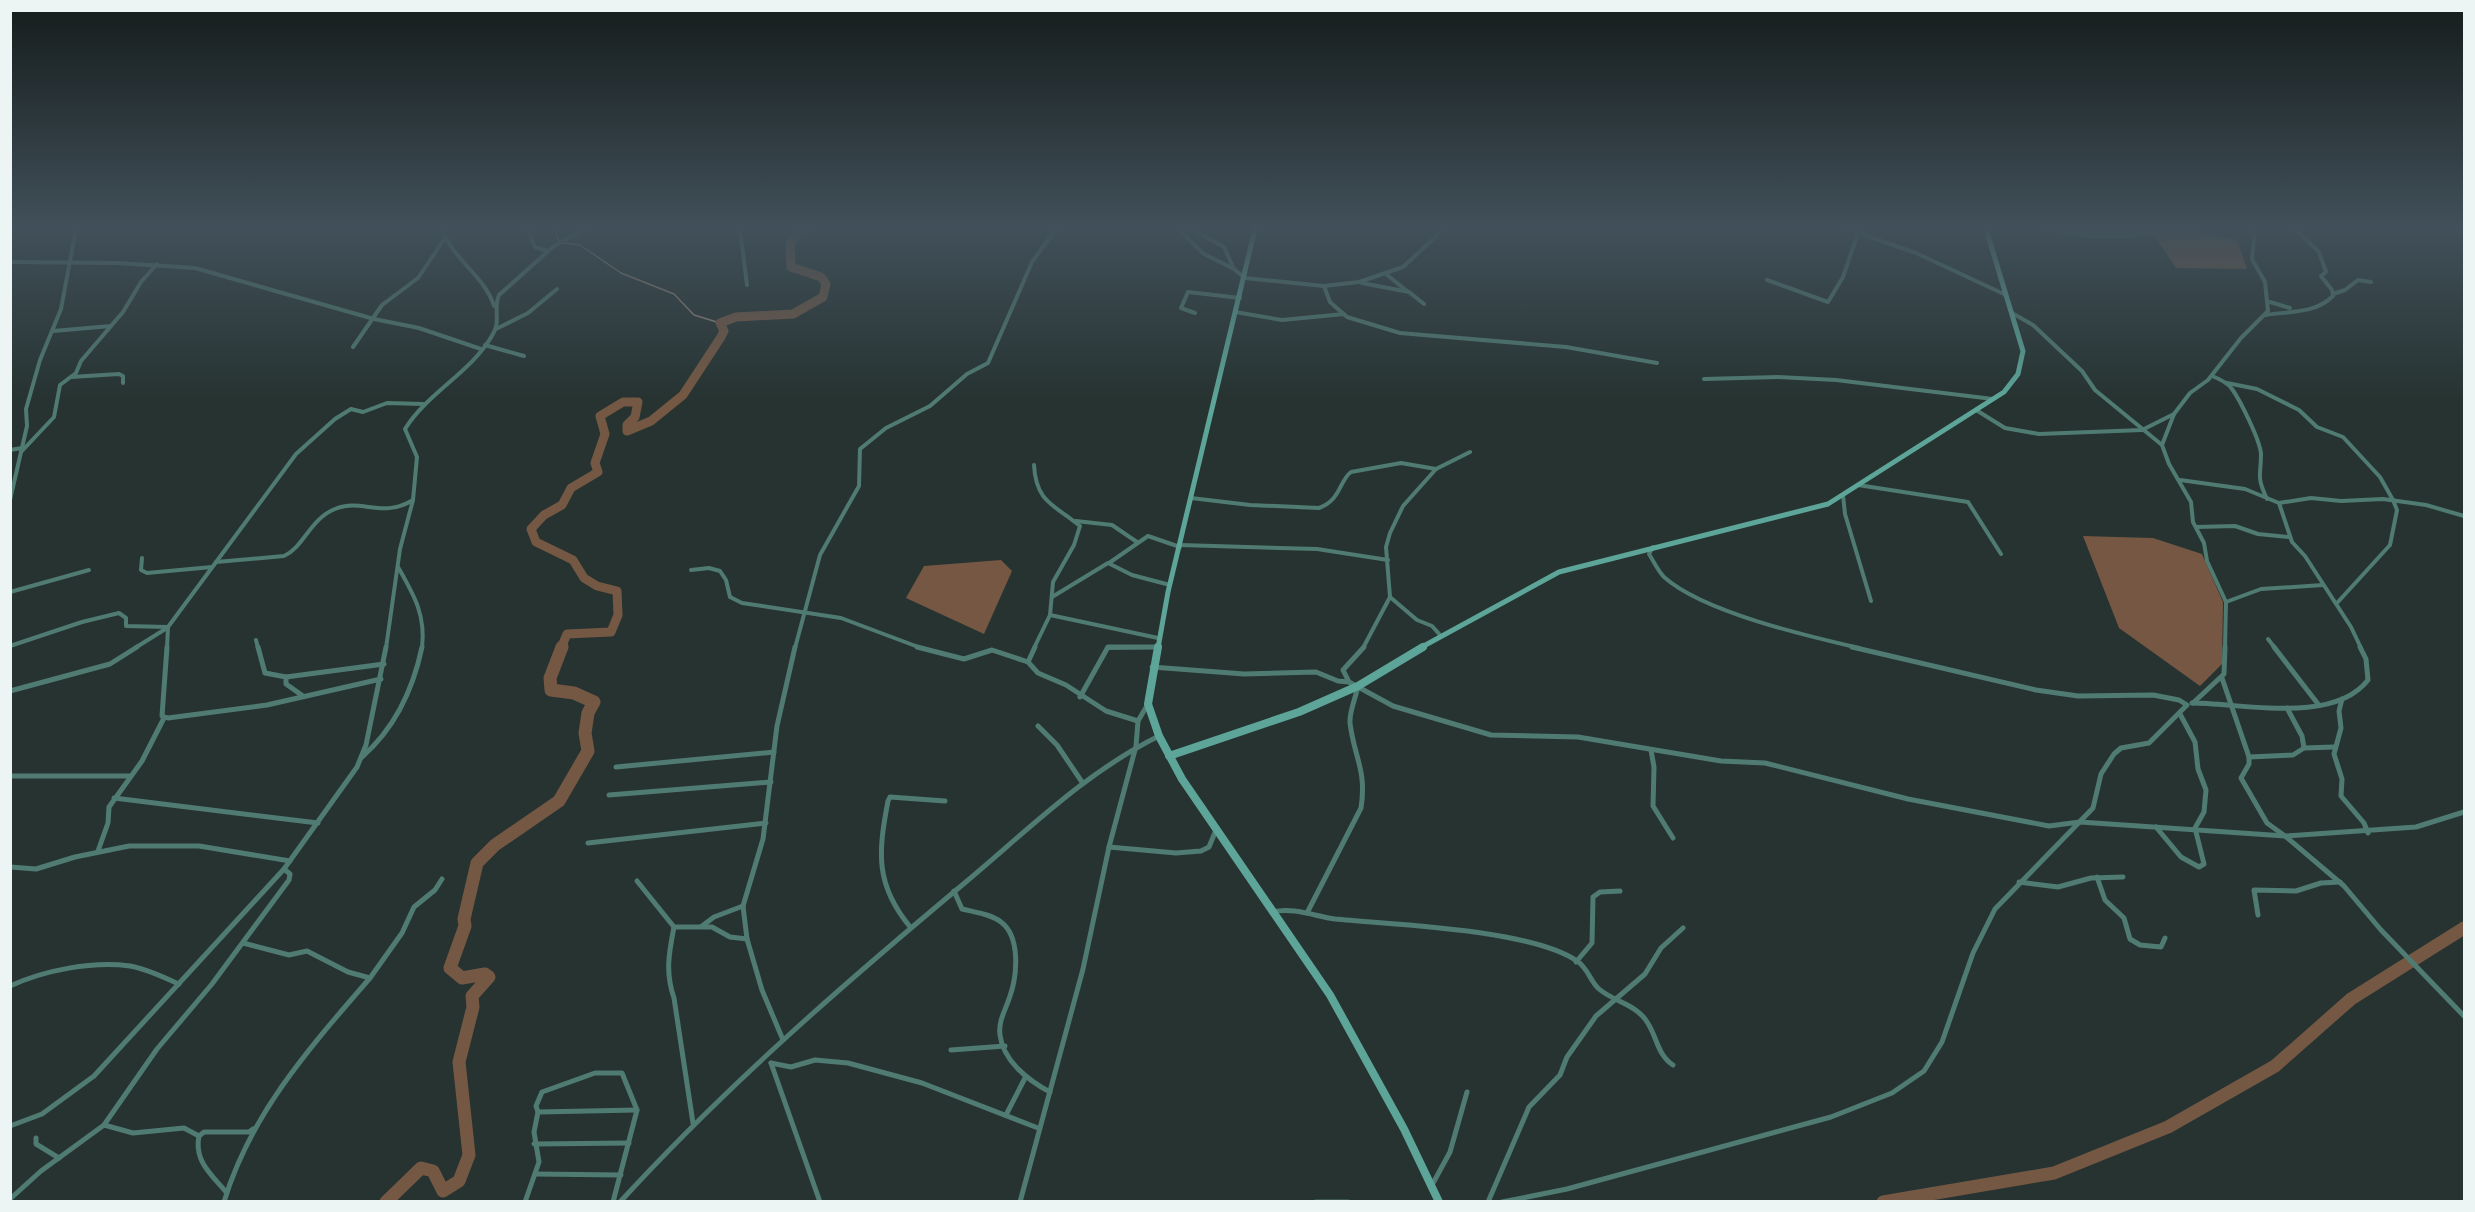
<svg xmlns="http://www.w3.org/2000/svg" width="2475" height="1212" font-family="Karla,sans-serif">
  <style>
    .forest { fill: #755743 }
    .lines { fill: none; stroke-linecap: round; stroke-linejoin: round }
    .stream { stroke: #998778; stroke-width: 1.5 }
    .river-far1 { stroke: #755843; stroke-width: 9 }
    .river { stroke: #755843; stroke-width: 13 }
    .street-far1 { stroke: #507b72; stroke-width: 4 }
    .street { stroke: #507b72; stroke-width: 5 }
    .secondary-far1 { stroke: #5da598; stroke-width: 5 }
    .secondary { stroke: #5da598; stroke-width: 8 }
  </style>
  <rect width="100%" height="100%" fill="#263331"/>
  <g class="forest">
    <path d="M2071,229h112l54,11 10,29 -71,-1 -22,-33 -56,3 -27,-3z"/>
    <path d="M2083,536l70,2 49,16 21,48 -1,62 -22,22 -81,-58z"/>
    <path d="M1001,560l11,11 -28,63 -78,-36 18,-32z"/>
  </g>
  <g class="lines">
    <g class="stream">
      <path d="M554,229l5,12"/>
      <path d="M563,243l17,2 41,28 53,21 20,21 26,8"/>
    </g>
    <path class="river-far1" d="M561,648l6,-14 44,-2 7,-17 -1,-24 -20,-5 -13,-8 -11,-18 -37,-18 -5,-13 13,-14 18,-10 9,-17 27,-16 -3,-9 10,-29 -5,-18 23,-14h15l-3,15 -8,8v6l24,-10 32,-26 38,-58 3,-6 -4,-8 16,-6 57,-3 30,-17 3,-13 -5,-7 -30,-10 -1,-23 7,-9 13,-6"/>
    <g class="river">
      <path d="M386,1202l35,-34 12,3 10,20 16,-10 10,-26 -10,-93 14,-55 -1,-11 17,-19 -4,-3 -23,4 -12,-10 15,-42 -1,-7 13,-56 18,-18 64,-44 29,-50 -3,-18 3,-20 6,-11 -20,-9 -23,-3 -1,-12 12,-31"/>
      <path d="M1883,1202l171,-29 114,-46 107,-61 76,-67 113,-71"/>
    </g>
    <g class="street-far1">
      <path d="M442,229c10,30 43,47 52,77"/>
      <path d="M527,229l8,18 12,4"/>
      <path d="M740,229l7,56"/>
      <path d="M1178,229l26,25 30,15 11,9 79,8 35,-4 44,-15 41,-38"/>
      <path d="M1191,229l33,18 9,20"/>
      <path d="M1847,229l69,24 90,42"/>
      <path d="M2042,229c41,8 81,12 122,0"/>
      <path d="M10,262l107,1 78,5 179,51 45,9 62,21"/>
      <path d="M1386,274l21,17"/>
      <path d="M1767,280l61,22 15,-25 15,-44"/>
      <path d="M1362,283l47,9 15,12"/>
      <path d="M1324,286l6,16 17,15 53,16 166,14 91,16"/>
      <path d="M2333,294l12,-4 13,-10 13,2"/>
      <path d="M2270,302l20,6"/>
      <path d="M1235,312l47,8 62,-6"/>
      <path d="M1195,313l-14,-5 7,-16 52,6"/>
      <path d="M2012,313l21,12 49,46 13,19 67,55 7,19 22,38 2,20 11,21 3,18 19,41 -1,46"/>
      <path d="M2266,315c23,-4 49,-1 67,-19l-1,-6 -11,-14 5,-4 -7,-20 -24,-23"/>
      <path d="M496,329l32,-16 29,-24"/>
      <path d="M53,331l58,-5"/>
      <path d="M485,345l39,11"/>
      <path d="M353,347l29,-42 36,-27 27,-40"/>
      <path d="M2212,376c8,3 15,6 20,13 8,11 28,51 29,65 0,22 -5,22 6,45"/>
      <path d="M71,377l48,-3 4,2v7"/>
      <path d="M1704,379l74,-2 58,3 157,19"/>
      <path d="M2227,383l30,6 42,21 18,17 26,10 37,40 13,23 4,10 -7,35 -53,58"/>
      <path d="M1976,410l29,18 34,6 103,-4 32,-16 16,-21 18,-13 33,-42 27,-27 -3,-29 -13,-23 3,-30"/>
      <path d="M2162,445l12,-31"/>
      <path d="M10,450l12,-2"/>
      <path d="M21,452l33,-35 6,-32 16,-12 5,-12 42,-49 18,-30 16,-18"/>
      <path d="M1034,465c2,38 21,40 46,61l-6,19 -21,37 -3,33 -16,33"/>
      <path d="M1436,469l-33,37 -13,27 -4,14 4,50 27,23 15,6 9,10"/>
      <path d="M2180,480l65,9 34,14 32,-5 30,3 42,-2 43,6 38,11"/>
      <path d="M1858,485l110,17 33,52"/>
      <path d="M1843,495l2,19 26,87"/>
      <path d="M1191,498l59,7 69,3c22,-8 20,-27 32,-36l50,-9 35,6 34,-17"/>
      <path d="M10,500l17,-74 -1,-17 14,-49 21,-51 15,-80"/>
      <path d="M2279,503l13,39 13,14 46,71 10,21"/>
      <path d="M1076,521l36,4 25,17"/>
      <path d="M2196,527l39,-1 23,8 31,3"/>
      <path d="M1180,545l137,4 71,11"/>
      <path d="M1653,547l-4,7c5,8 9,17 15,23 39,35 143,59 195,71"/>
      <path d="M142,558l-1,12 6,3 65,-6"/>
      <path d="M216,562l68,-6c20,-9 26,-37 51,-47 27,-11 47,10 78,-9"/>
      <path d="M1109,563l39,-27 32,11"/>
      <path d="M398,567c16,28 28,48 24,81"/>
      <path d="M691,570l18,-2 11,3 6,9 4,17 12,6 99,15 80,30"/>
      <path d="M10,592l79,-22"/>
      <path d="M1052,597l56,-34 24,12 38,10"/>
      <path d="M2226,602l35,-13 62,-4"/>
      <path d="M1050,615l108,23"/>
      <path d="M2268,639l7,9"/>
      <path d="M256,640l2,8"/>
      <path d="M10,646l72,-24 37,-9 7,5v8l42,1"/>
      <path d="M135,648l32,-20"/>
      <path d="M167,648l1,-21 128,-173 39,-35 16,-10 12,3 24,-9 36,1"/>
      <path d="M386,648l14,-99 13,-49 4,-43 -12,-28c23,-37 67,-57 88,-95 8,-13 0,-25 6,-39l55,-49 31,-17"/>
      <path d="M795,648l25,-93 39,-69 1,-37 26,-21 44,-22 37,-32 21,-11 44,-101 24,-33"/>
      <path d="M1107,648l49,-1"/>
      <path d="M1363,648l27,-51"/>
    </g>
    <g class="street">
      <path d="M167,647l-5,69 6,2 99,-13 114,-26"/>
      <path d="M258,647l7,26 21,4v7l17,12"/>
      <path d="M917,647l47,12 28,-9 36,12 7,-15"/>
      <path d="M1364,647l-21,23 6,12 44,24 98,29 87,2 143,24 44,2 143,36 141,27 31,-4 205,14 59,50 37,44 83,86"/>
      <path d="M2274,647l44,57"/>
      <path d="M1028,662l10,11 28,12 40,26 32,10"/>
      <path d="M1152,667l92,7 72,-2 22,9 11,1"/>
      <path d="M286,677l98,-13"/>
      <path d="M2222,678l27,79v7l-8,14 26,45 18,13 131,-9 48,-15"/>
      <path d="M10,691l100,-27 27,-17"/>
      <path d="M1080,697l28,-50h48"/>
      <path d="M2342,699l-3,12 2,17 -7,26 8,25 -1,17 23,27 4,10"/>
      <path d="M2192,703c49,0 141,22 176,-23l-2,-21 -6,-12"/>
      <path d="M2193,703l31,-29 1,-27"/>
      <path d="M2287,708l15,28 2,12"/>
      <path d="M1038,726l19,19 25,37"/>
      <path d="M1651,750l3,17 -1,39 20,32"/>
      <path d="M362,757c33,-29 51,-67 60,-110"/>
      <path d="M2249,757l44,-2 11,-7 30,-1"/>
      <path d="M616,767l158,-15"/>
      <path d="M10,776h120"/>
      <path d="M609,795l162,-13"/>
      <path d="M114,798l204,25"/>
      <path d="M2156,827l25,30 18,10 5,-3 -9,-36 9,-16 2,-22 -8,-21 -3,-27 -15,-28"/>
      <path d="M588,843l178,-20"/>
      <path d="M1109,847l67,6 25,-2 8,-4 7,-17"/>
      <path d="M98,851l10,-28 1,-16 33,-46 22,-43"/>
      <path d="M10,867l26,2 39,-12 54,-11h70l91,15"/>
      <path d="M2097,877l8,23 19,18 6,21 10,6 21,2 4,-9"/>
      <path d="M637,881l37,46h38l18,10 17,2"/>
      <path d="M2019,882l39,5 33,-9 32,-1"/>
      <path d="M954,891l8,18c12,3 29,5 39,13 20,15 16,54 9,74 -4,13 -12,25 -10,39 3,26 29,46 50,57"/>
      <path d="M1272,912c22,-5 42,4 63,7 60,6 195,10 242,42 11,7 13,20 22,28 14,12 35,15 46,30 12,15 11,35 28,46"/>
      <path d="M1307,913l54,-105c6,-38 -7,-51 -11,-85 -1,-11 6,-26 8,-37"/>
      <path d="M2258,915l-4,-25 42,1 25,-8 19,-1"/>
      <path d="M702,926l12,-9 29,-11"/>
      <path d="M674,927c-5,26 -9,45 0,71l19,125"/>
      <path d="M911,928c-36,-43 -33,-75 -23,-127l2,-4 55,4"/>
      <path d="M1576,962l16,-19 1,-46 7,-5 20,-1"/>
      <path d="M370,978l32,-45 12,-26 21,-17 7,-11"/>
      <path d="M10,986c35,-16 82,-25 120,-20 17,3 33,11 49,18"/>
      <path d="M783,1040l-21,-50 -15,-51 -4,-33 20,-67 14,-113 18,-79"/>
      <path d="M951,1050l54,-4"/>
      <path d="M771,1063l20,4 24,-7 33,3 74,20 116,45"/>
      <path d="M771,1063l49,139"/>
      <path d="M538,1112l99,-2"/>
      <path d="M1006,1115l19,-37"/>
      <path d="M104,1125l29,8 51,-5 15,8"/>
      <path d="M10,1126l32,-12 52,-38 190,-207 73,-102 9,-22 20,-98"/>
      <path d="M36,1138v6l23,14"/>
      <path d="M534,1144l95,-1"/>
      <path d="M535,1174l86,1"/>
      <path d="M1432,1185l18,-33 17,-60"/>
      <path d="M226,1192c-15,-18 -32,-31 -27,-56l5,-4h45l4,-3"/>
      <path d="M10,1199l31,-28 63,-46 53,-76 55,-65 77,-104 1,-6 -6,-5"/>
      <path d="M224,1202c26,-88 87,-156 146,-224l-22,-6 -41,-21 -18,4 -46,-12"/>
      <path d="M525,1202l14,-40 -5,-30 4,-20 -2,-6 6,-14 53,-19h27l15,37 -24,92"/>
      <path d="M620,1202c107,-117 226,-220 347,-321 62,-52 119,-109 192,-145"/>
      <path d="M1020,1202l63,-233 26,-122 27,-101 2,-25 10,-17"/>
      <path d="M1316,1202h32"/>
      <path d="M1488,1202l41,-95 31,-32 7,-18 29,-41 49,-42 16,-26 22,-20"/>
      <path d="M1502,1202l65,-13 264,-72 61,-24 32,-22 18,-29 31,-89 22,-44 98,-101 8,-34 13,-20 7,-6 28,-5 38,-38 -8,-5 -26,-5 -75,1 -42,-6 -184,-43"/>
    </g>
    <g class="secondary-far1">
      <path d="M1158,648l10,-56 87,-363"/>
      <path d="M1420,648l139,-76 269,-68 176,-112 14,-18 5,-23 -37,-122"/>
    </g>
    <g class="secondary">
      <path d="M1158,647l-10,57 11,32 23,43 148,216 74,134 35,73"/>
      <path d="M1169,756l130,-44 59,-26 65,-39"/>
    </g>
  </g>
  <linearGradient id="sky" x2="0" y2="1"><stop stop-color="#151c1b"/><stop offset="0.57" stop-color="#41505a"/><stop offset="1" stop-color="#41505a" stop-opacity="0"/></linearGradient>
  <rect width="2475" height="399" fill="url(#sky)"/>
  <rect width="2475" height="1212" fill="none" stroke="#ecf5f3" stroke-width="24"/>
</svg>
